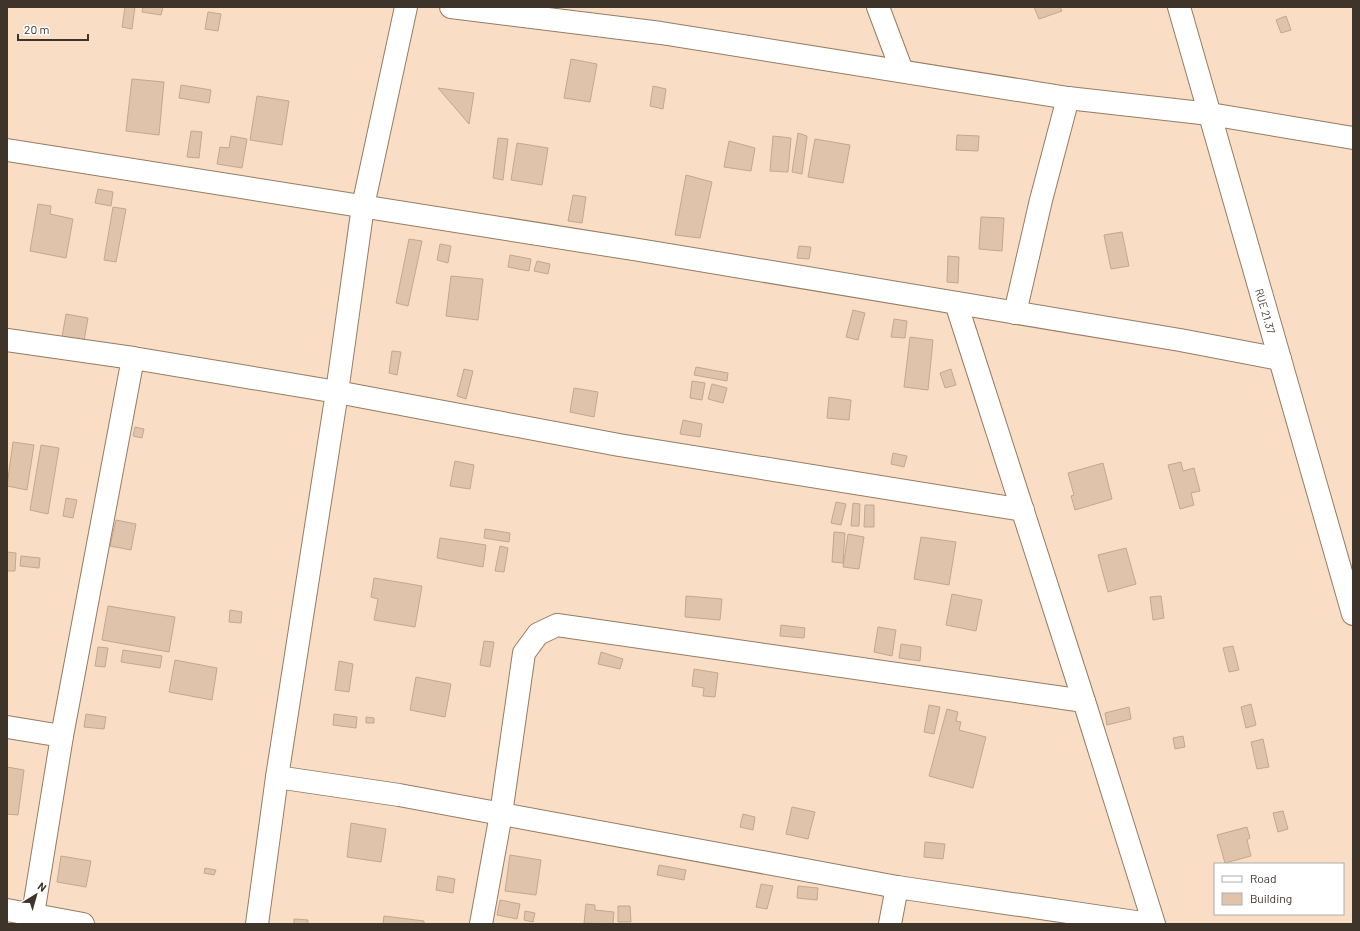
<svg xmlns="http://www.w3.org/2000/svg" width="1360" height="931" font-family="Barlow,sans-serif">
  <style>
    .building { fill: #dfc3aa; stroke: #c3a88f }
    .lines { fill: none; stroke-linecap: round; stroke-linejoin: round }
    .minor-casing { stroke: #957c64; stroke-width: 24 }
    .minor { stroke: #fff; stroke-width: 22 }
    .labels { text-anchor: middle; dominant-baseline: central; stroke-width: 4; stroke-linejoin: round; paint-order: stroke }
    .street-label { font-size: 11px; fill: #3f342a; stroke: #fff }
  </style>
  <rect width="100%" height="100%" fill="#f9ddc4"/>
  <g class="building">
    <path d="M125,7h10l-3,22 -10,-2z"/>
    <path d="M143,7h20l-2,8 -19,-3z"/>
    <path d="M1034,7h26l2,4 -23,8z"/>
    <path d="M208,12l13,2 -3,17 -13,-2z"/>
    <path d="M1286,16l5,14 -10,3 -5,-13z"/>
    <path d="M571,59l26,5 -7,38 -26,-4z"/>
    <path d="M132,79l32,3 -5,53 -33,-4z"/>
    <path d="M181,85l30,5 -2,13 -30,-5z"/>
    <path d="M653,86l13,3 -3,20 -13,-3z"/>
    <path d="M438,88l36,5 -5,31z"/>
    <path d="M257,96l32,5 -7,44 -32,-5z"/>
    <path d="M191,131l11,1 -3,26 -12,-1z"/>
    <path d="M798,133l9,3 -5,38 -10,-2z"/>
    <path d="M957,135l22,1 -1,15 -22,-1z"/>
    <path d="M231,136l16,3 -5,29 -25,-4 3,-17 9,1z"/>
    <path d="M773,136l18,2 -3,34 -18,-1z"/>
    <path d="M498,138l10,1 -5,41 -10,-2z"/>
    <path d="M815,139l35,6 -7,38 -35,-6z"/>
    <path d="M729,141l26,7 -4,23 -27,-4z"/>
    <path d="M517,143l31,5 -6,37 -31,-5z"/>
    <path d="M686,175l26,7 -12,56 -25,-3z"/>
    <path d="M98,189l15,3 -2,14 -16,-3z"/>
    <path d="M573,195l13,2 -4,26 -14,-2z"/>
    <path d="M38,204l13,2 -1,8 23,5 -7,39 -36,-7z"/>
    <path d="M113,207l13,2 -10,53 -12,-2z"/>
    <path d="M981,217l23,1 -2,33 -23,-2z"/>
    <path d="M1122,232l7,34 -18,3 -7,-34z"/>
    <path d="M409,239l13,2 -14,65 -12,-3z"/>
    <path d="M440,244l11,2 -3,17 -11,-3z"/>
    <path d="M799,246l12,1 -2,12 -12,-1z"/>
    <path d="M510,255l21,4 -2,12 -21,-4z"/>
    <path d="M948,256l11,1 -1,26 -11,-1z"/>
    <path d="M537,261l13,3 -2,10 -14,-3z"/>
    <path d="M451,276l32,3 -5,41 -32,-4z"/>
    <path d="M853,310l12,3 -7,27 -12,-3z"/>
    <path d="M66,314l22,4 -4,23 -22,-4z"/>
    <path d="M894,319l13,2 -2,17 -14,-1z"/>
    <path d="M910,337l23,3 -5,50 -24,-3z"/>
    <path d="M392,351l9,1 -4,23 -8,-2z"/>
    <path d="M696,367l32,6 -1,8 -33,-6z"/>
    <path d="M464,369l9,2 -7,28 -9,-3z"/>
    <path d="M951,369l5,16 -11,3 -5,-15z"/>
    <path d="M692,381l13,2 -3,17 -12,-2z"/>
    <path d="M712,384l15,4 -4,15 -15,-4z"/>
    <path d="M574,388l24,4 -4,25 -24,-5z"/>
    <path d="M829,397l22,3 -2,20 -22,-2z"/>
    <path d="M683,420l19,4 -2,13 -20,-3z"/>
    <path d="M135,427l9,2 -2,9 -9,-2z"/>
    <path d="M13,442l21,3 -7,45 -20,-4z"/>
    <path d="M41,445l18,3 -11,66 -18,-4z"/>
    <path d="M893,453l14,3 -3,11 -13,-3z"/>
    <path d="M455,461l19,4 -4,24 -20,-3z"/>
    <path d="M1181,462l2,9 11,-3 6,23 -9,2 3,12 -14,4 -12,-44z"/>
    <path d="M1103,463l9,36 -37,11 -4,-14 3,-1 -6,-22z"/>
    <path d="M66,498l11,2 -4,18 -10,-2z"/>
    <path d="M836,502l10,2 -5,21 -10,-2z"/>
    <path d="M853,503l7,1 -1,22h-8z"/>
    <path d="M865,505h9v22h-10z"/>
    <path d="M116,520l20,4 -5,26 -21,-4z"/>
    <path d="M485,529l25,4 -1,9 -25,-4z"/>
    <path d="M834,532l11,1 -2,30 -11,-1z"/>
    <path d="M848,534l16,3 -5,32 -16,-2z"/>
    <path d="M921,537l35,5 -7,43 -35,-6z"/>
    <path d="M440,538l46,7 -3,22 -46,-9z"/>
    <path d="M500,546l8,2 -4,24 -9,-1z"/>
    <path d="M1126,548l10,36 -28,8 -10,-37z"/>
    <path d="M7,552l9,1 -1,18h-8z"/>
    <path d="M21,556l19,2 -1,10 -19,-2z"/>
    <path d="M374,578l48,8 -7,41 -41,-7 4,-21 -7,-2z"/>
    <path d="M952,594l30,6 -6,31 -30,-6z"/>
    <path d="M686,596l36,3 -2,21 -35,-3z"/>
    <path d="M1161,596l3,22 -11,2 -3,-23z"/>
    <path d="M108,606l67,11 -6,35 -67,-12z"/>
    <path d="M230,610l12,2 -1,11 -12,-1z"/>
    <path d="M781,625l24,3 -1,10 -24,-2z"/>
    <path d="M878,627l18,3 -4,26 -18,-4z"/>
    <path d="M484,641l10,1 -4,25 -10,-2z"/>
    <path d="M901,644l20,3 -1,14 -21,-3z"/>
    <path d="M1233,646l6,24 -10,2 -6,-24z"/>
    <path d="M98,647l10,1 -3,19 -10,-1z"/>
    <path d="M123,650l39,6 -2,12 -39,-6z"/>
    <path d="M601,652l22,7 -3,10 -22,-5z"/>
    <path d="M175,660l42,8 -5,32 -43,-8z"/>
    <path d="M339,661l14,3 -4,28 -14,-2z"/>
    <path d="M694,669l24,4 -3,24 -12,-1 1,-8 -12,-2z"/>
    <path d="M416,677l35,7 -6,33 -35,-7z"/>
    <path d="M1251,704l5,21 -10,3 -5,-21z"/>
    <path d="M929,705l11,2 -6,27 -10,-2z"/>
    <path d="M1129,707l2,12 -24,6 -2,-12z"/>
    <path d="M947,709l11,3 -2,9 5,1 -2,8 27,7 -13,51 -44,-12z"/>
    <path d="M86,714l20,3 -2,12 -20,-2z"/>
    <path d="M334,714l23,3 -1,11 -23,-3z"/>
    <path d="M366,717l8,1v5h-8z"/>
    <path d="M1183,736l2,11 -10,2 -2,-11z"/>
    <path d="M1263,739l6,28 -12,2 -6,-27z"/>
    <path d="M7,767l17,3 -6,45 -11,-1z"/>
    <path d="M792,807l23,5 -7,27 -22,-5z"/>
    <path d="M1283,811l5,18 -10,3 -5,-19z"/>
    <path d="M743,814l12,3 -2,13 -13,-3z"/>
    <path d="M351,823l35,6 -5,33 -34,-5z"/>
    <path d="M1247,827l3,11 -3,2 4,16 -26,7 -8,-28z"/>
    <path d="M925,842l20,2 -2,15 -19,-2z"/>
    <path d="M510,855l31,5 -5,35 -31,-4z"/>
    <path d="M61,856l30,5 -5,26 -29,-5z"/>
    <path d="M659,865l27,5 -2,10 -27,-5z"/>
    <path d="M205,868l11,2 -2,5 -10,-2z"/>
    <path d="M438,876l17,3 -2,14 -17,-3z"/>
    <path d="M761,884l12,2 -6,23 -11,-2z"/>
    <path d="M798,886l20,2 -1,12 -20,-2z"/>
    <path d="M500,900l20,4 -3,15 -20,-4z"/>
    <path d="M586,904l9,1v5l19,2 -1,12 -29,-1z"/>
    <path d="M618,906h12l1,16h-13z"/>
    <path d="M525,911l10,2 -2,9 -9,-2z"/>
    <path d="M384,916l40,5v3h-41z"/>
    <path d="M294,919l14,1v4h-14z"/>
  </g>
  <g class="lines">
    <g class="minor-casing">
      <g id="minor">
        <path d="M451,7l210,26 407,65 142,16 143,24"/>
        <path d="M878,7l24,64"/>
        <path id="s1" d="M1179,7l174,607"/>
        <path d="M7,150l632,100 541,90 100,19"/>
        <path d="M956,303l128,398 70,223"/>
        <path d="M1015,313l26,-113 27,-102"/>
        <path d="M7,340l126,18 204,34 282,53 404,65"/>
        <path d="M7,727l55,9"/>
        <path d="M277,777l122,18 498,92 252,37"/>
        <path d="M7,910l76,14"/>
        <path d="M33,914l29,-178 71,-378"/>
        <path d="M257,924l20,-147 60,-385 26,-186 43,-199"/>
        <path d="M481,924l20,-110 23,-161 14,-19 19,-9 527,76"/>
        <path d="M890,924l7,-37"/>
      </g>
    </g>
    <use href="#minor" class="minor"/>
  </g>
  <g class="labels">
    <g class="street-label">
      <text stroke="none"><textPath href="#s1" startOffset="316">RUE 21.37</textPath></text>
    </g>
  </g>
  <rect width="1360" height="931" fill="none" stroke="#3f342a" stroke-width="16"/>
  <rect x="1214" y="863" width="130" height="52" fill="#ffffff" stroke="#b2aeaa"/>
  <rect x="1222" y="876" width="20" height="6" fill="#ffffff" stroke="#b2aeaa"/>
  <text x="1250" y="883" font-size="12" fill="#3f342a">Road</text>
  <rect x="1222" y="893" width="20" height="12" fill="#dfc3aa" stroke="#b2aeaa"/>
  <text x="1250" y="903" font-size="12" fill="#3f342a">Building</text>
  <g transform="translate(36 895) rotate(37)" stroke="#ffffff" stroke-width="3" paint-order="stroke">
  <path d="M0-3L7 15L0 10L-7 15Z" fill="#3f342a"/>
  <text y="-6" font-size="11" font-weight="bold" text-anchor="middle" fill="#3f342a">N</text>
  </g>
  <path d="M18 34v6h70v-6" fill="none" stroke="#3f342a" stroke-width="2"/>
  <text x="24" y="34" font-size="12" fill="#3f342a" stroke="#ffffff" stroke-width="3" paint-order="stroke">20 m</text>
</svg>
